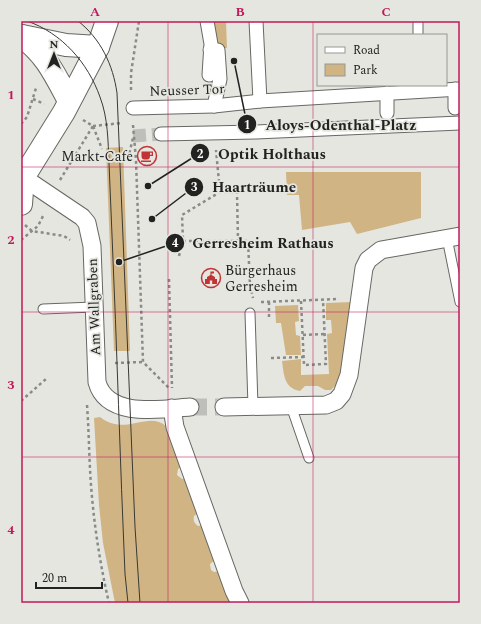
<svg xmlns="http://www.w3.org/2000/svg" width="481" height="624" font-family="Spectral,serif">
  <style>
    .green { fill: #d1b483 }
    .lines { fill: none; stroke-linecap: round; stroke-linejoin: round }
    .pedestrian-tunnel { stroke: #bebfba; stroke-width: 13; stroke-dasharray: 13 6; stroke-linecap: butt }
    .minor-tunnel { stroke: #bebfba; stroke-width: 17; stroke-dasharray: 17 8; stroke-linecap: butt }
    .service-casing { stroke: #666863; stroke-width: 11 }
    .pedestrian-casing { stroke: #666863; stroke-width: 15 }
    .minor-casing { stroke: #666863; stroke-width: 19 }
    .tertiary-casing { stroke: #666863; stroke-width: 24 }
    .secondary-casing { stroke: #666863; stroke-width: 24 }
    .path { stroke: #8a8b87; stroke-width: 2.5; stroke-dasharray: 3 3; stroke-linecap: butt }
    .service { stroke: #fff; stroke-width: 9 }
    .pedestrian { stroke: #fff; stroke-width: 13 }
    .minor { stroke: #fff; stroke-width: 17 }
    .tertiary { stroke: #fff; stroke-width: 22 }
    .secondary { stroke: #fff; stroke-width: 22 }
    .tram { stroke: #393936; stroke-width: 1 }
    .grid { fill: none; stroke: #c2185b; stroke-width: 1; stroke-opacity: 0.55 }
    .labels { text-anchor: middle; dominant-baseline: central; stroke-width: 3.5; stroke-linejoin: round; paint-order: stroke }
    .street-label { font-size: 14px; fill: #222220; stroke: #e5e6e0 }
    .poi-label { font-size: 14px; fill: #222220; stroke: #e5e6e0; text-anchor: end }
    .leader { fill: none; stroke: #222220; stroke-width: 1.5 }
    .callout-dot { fill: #222220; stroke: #e5e6e0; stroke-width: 1.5 }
    .mark-label { font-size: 12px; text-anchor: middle; font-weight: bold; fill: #fff }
    .callout-label { font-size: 15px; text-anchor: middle; font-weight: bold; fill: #222220; stroke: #e5e6e0; stroke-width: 3.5; stroke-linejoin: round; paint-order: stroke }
    .neatline { fill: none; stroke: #c2185b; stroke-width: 1.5 }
    .grid-label { font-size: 13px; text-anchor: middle; font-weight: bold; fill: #c2185b }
  </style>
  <rect width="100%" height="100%" fill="#e5e6e0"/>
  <g class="green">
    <path d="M212,21h14l1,27h-12z"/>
    <path d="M123,147l7,204h-16l-8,-203z"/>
    <path d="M286,172h135v46l-64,16 -7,-12 -48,8 -3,-35h-12z"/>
    <path d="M352,302l-11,75 -2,5 -8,8h-6l-7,-4h-13l-5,5c-16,-3 -16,-16 -18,-30l19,-2v16l28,-1 -2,-40 5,-1 -1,-13h-5v-17z"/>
    <path d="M298,305l1,16 -4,1 1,13 4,1 1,19h-15l-5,-32h-5l-1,-17z"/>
    <path d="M100,417c25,20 48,-7 66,9l15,41 -3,2 -1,6 5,4 3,-1 13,35 -4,3c-1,5 0,7 4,10l4,-1 13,35 -5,4 1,6 3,2 5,-1 12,32h-116l-12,-60 -4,-38 -5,-87z"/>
  </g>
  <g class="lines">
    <path class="pedestrian-tunnel" d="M133,136l28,-2"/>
    <path class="minor-tunnel" d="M190,407h34"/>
    <g class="service-casing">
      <g id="service">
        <path d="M418,21v14"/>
        <path d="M447,238l13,64"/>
        <path d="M43,309l51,-2"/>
        <path d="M250,313l3,93"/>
        <path d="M291,406l18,52"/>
      </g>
    </g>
    <g class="pedestrian-casing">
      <g id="pedestrian">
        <path d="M207,21l4,23 -2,31"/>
        <path d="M256,21l4,80"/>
        <path d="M210,50h8l2,29 -6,27"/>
        <path d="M455,89v19"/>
        <path d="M387,93v20"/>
        <path d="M133,108l81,-2 46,-5 200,-12"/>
        <path d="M161,134l95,-2 204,-9"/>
      </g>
    </g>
    <g class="minor-casing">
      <g id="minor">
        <path d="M21,176l61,41 5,6 5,23 5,136c10,37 65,27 93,25"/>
        <path d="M224,407l102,-2 10,-4 6,-7 7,-19 15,-107 4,-8 13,-10 79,-14"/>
        <path d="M172,408l3,19 59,164 6,12"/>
      </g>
    </g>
    <g class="tertiary-casing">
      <g id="tertiary">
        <path d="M21,36c25,18 34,39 48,65"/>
        <path d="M22,36l44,9 32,2"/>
      </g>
    </g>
    <g class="secondary-casing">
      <g id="secondary">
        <path d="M21,179l2,-1 41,-66 34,-65 9,-26"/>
        <path d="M21,204l2,-26"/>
      </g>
    </g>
    <g class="path">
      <path d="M131,90v-17l8,-52"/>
      <path d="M33,99l11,5"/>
      <path d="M83,120l10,6 9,23"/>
      <path d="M21,124l6,-7 9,-29"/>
      <path d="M133,125l3,35 7,202 27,27"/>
      <path d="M93,126l29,-3"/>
      <path d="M128,159l5,-21"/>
      <path d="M60,180l33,-54"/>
      <path d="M25,225l7,6 32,5 6,4"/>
      <path d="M21,240l17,-14 6,-12"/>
      <path d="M183,241h55l-1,-49h-17"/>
      <path d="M238,241h10l2,44 3,13"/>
      <path d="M179,256l4,-15 -1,-26 38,-23 -4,-42"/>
      <path d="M169,279l3,109"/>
      <path d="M301,301l3,64 22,-1 -3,-64"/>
      <path d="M261,302l78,-3"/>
      <path d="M269,302v18"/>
      <path d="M303,335l22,-1"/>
      <path d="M271,358l33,-1"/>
      <path d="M115,363l28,-1"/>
      <path d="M21,401l25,-22"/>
      <path d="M87,405c2,27 2,53 4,80 3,40 9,79 18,118"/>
    </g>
    <use href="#service" class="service"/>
    <use href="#pedestrian" class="pedestrian"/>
    <use href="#minor" class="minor"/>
    <use href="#tertiary" class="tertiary"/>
    <use href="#secondary" class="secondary"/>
    <g class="tram">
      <path d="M27,21c35,12 61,42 73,76 8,21 8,44 9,66 1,24 2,48 3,72 5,113 8,226 13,339l3,29"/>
      <path d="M78,21c23,18 35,44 39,72l18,434 5,76"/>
    </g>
  </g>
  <path class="grid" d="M168,21v582M313,21v582M21,167h439M21,312h439M21,457h439"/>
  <defs>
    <g id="cafe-ring" transform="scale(1)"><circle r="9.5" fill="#e5e6e0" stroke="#c23336" stroke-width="1.5"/><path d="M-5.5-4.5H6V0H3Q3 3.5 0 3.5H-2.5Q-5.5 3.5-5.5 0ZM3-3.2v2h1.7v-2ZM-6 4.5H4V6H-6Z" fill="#c23336"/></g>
    <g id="civic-ring" transform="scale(1)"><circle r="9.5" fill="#e5e6e0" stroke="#c23336" stroke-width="1.5"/><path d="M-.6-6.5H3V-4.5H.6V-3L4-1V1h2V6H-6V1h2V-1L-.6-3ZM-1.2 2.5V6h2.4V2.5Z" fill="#c23336"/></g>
  </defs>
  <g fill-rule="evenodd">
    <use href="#cafe-ring" x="147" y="156"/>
    <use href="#civic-ring" x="211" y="278"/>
  </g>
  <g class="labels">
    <g class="street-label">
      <text transform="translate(187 90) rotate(-2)">Neusser Tor</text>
      <text transform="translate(94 307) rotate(-92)">Am Wallgraben</text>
    </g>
    <g class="poi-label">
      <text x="133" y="156">Markt-Cafe</text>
      <text x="225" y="270" text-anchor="start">Bürgerhaus<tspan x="225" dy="16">Gerresheim</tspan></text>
    </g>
  </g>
  <path class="leader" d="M234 61L247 124M148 186L200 153M152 219L194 187M119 262L175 243"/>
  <g class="callout-dot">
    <circle cx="234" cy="61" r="4"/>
    <circle cx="148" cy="186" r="4"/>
    <circle cx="152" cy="219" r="4"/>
    <circle cx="119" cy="262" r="4"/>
    <circle cx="247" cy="124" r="10"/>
    <circle cx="200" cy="153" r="10"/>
    <circle cx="194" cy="187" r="10"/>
    <circle cx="175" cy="243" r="10"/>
  </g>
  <g class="mark-label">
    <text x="247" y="129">1</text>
    <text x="200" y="158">2</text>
    <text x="194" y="191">3</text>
    <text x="175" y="247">4</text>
  </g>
  <g class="callout-label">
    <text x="341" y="130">Aloys-Odenthal-Platz</text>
    <text x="272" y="159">Optik Holthaus</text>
    <text x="254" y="192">Haarträume</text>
    <text x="263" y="248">Gerresheim Rathaus</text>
  </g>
  <rect width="481" height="624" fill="none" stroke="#e5e6e0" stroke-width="44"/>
  <rect x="317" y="34" width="130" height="52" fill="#e5e6e0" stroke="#979893"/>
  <rect x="325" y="47" width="20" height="6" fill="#ffffff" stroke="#979893"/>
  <text x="353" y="54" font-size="12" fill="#222220">Road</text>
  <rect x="325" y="64" width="20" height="12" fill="#d1b483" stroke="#979893"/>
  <text x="353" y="74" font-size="12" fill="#222220">Park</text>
  <g transform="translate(54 54)" stroke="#e5e6e0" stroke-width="3" paint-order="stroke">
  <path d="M0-3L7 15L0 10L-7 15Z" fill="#222220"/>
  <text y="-6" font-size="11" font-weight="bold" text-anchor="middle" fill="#222220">N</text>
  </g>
  <path d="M36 582v6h66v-6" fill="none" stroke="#222220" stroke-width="2"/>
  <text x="42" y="582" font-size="12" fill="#222220" stroke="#e5e6e0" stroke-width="3" paint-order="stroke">20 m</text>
  <rect x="22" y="22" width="437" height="580" class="neatline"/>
  <g class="grid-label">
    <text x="95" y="16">A</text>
    <text x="240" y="16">B</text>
    <text x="386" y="16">C</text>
    <text x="11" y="99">1</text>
    <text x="11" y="244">2</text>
    <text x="11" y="389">3</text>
    <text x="11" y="534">4</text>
  </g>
</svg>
